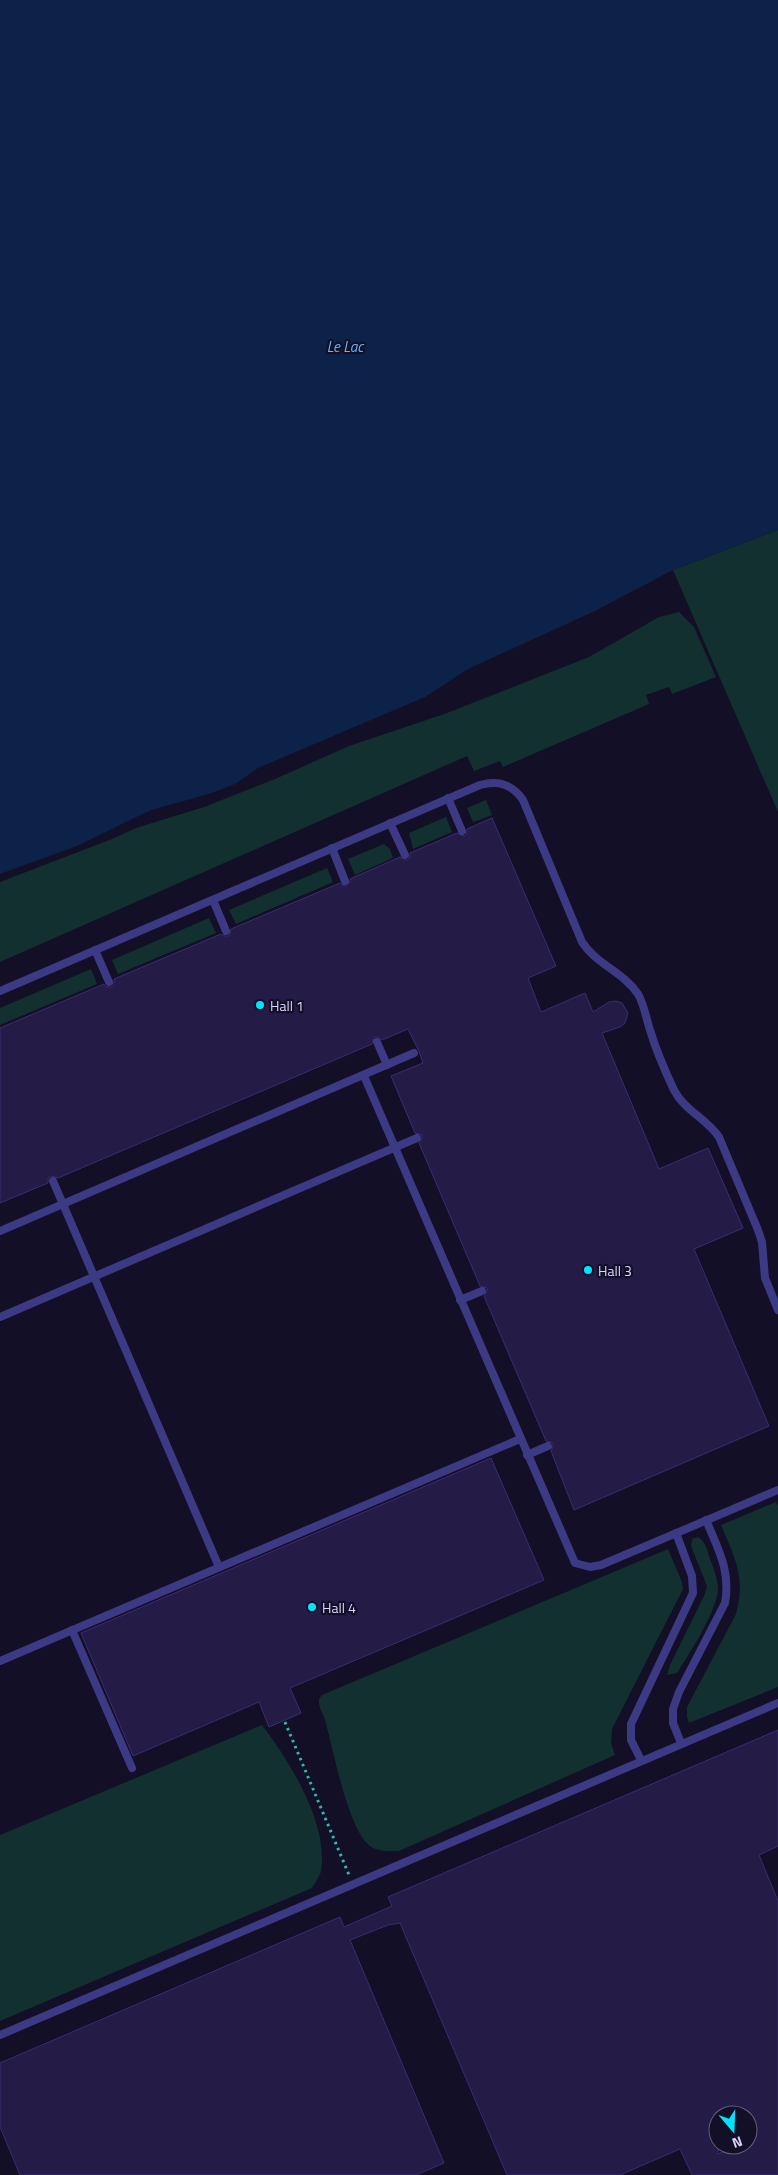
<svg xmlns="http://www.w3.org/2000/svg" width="778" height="2175" font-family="'Titillium Web',sans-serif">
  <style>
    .green { fill: #12302f }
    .water { fill: #0c2248 }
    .building { fill: #241b47; stroke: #3b2d73; fill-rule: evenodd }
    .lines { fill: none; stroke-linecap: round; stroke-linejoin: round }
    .path { stroke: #2fb8b0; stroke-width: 3; stroke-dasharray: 2.5 4; stroke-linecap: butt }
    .lane { stroke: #3d3a85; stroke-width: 8 }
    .poi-dot { fill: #00e5ff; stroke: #130f26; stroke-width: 2 }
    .labels { text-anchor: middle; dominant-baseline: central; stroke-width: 4.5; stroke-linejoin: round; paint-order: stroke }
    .poi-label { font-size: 14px; fill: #d9d4ff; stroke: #130f26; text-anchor: start }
    .water-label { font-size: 15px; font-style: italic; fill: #62b6ff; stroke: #130f26 }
  </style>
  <rect width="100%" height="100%" fill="#130f26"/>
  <g class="green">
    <path d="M778,530v282l-105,-242z"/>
    <path d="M679,612l15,15 22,50 -44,17 -3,-7 -23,8 3,9 -146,63 -3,-6 -26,10 -7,-15 -467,206v-80l112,-43 24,-11 68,-21 71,-28 74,-33 98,-33 142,-56 70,-40z"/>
    <path d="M486,800l6,15 -19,7 -6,-14z"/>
    <path d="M446,817l6,15 -39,17 -4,-16z"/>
    <path d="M384,844l6,5 3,9 -38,17 -7,-16z"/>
    <path d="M327,868l6,14 -97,42 -7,-14z"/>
    <path d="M209,918l7,15 -98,41 -6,-14z"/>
    <path d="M91,969l6,15 -97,41v-17z"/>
    <path d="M776,1502l2,4v181l-89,36 -2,-6v-10l49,-93c10,-36 -1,-56 -15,-89z"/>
    <path d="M698,1537c7,4 9,12 11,19 4,11 9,22 9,34 -1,20 -29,65 -41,83l-10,2 3,-10 34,-69 3,-10 -16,-40 1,-7z"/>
    <path d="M668,1549l14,33 1,7 -71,140 -1,14 4,12 -216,96c-10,0 -21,1 -29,-5 -22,-16 -37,-98 -45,-126 -2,-7 -7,-13 -6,-21l3,-4z"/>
    <path d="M262,1725c27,35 67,99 59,146 -1,5 -6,12 -9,17l-312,133v-186z"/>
  </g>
  <path class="water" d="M0,0h778v530l-105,40 -78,41 -127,58 -43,28 -167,71 -23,16 -26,10 -58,16 -74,36 -77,28z"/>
  <g class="building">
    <path d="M492,818l64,148 -28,12 13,34 44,-19 8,19 16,-10 7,-1 6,2 6,10 -3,10 -5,4 -18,6 57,136 49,-21 35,80 -49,21 75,177 -195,84 -23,-59 2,-4v-4l-7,-2 -62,-145 3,-4v-4l-7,-2 -61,-143 3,-4v-4l-7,-2 -24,-57 32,-13 -4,-12 -11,-22 -26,11 -4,-3h-4l-2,7 -314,134 -7,-2 -3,2v5l-48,20v-175l104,-44 2,3h5l3,-2v-6l107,-45 4,2h4l2,-7 109,-46 4,3h3l3,-4v-3l50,-22 7,3 3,-2v-5l47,-20 7,3 3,-2v-5z"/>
    <path d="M491,1458l53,122 -254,108 11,25 -32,14 -10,-25 -126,54 -52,-123z"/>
    <path d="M778,1730v116l-19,9 19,46v274h-86l-12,-26 -60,26h-113l-107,-252 -12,2 -38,15 94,223 -28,12h-396l-20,-48v-64l340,-146 4,10 48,-21 -4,-9zM718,2115h30v30h-8l-22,9z"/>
  </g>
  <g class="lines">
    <path class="path" d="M285,1722l64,153"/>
    <g class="lane">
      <path d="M448,798l14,33"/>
      <path d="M390,823l15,32"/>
      <path d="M332,848l13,33"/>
      <path d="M213,900l13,31"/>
      <path d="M95,950l14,32"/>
      <path d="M0,991l480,-206c18,-5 32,-1 43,15l59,142c14,22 41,30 56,52 6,10 8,24 12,36 6,20 15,41 24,60 10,20 33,29 45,47l39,93 4,12 3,36 13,32"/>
      <path d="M377,1042l10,23"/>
      <path d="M364,1076l211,487 15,4 11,-2 177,-75"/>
      <path d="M53,1181l166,386"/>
      <path d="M0,1231l414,-178"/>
      <path d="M460,1300l22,-9"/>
      <path d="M0,1317l417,-179"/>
      <path d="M527,1455l21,-9"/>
      <path d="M72,1630l60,138"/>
      <path d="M0,1661l520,-222"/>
      <path d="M681,1743l-8,-20v-14l6,-17 46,-89c6,-32 -7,-54 -19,-83"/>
      <path d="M641,1760l-10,-20v-16l62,-131 -1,-17 -16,-43"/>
      <path d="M0,2035l778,-332"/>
    </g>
  </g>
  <g class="poi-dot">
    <circle cx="260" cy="1005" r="5"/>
    <circle cx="588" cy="1270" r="5"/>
    <circle cx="312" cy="1607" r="5"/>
  </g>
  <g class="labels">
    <g class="poi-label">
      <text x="270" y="1005">Hall 1</text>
      <text x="598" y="1270">Hall 3</text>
      <text x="322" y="1607">Hall 4</text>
    </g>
    <g class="water-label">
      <text x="345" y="346">Le Lac</text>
    </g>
  </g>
  <g transform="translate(733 2130) rotate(161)"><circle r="24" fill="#130f26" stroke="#625e7d"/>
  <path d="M0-4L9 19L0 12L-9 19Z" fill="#00e5ff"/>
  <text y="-8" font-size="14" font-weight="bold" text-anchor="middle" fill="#d9d4ff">N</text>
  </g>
</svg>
